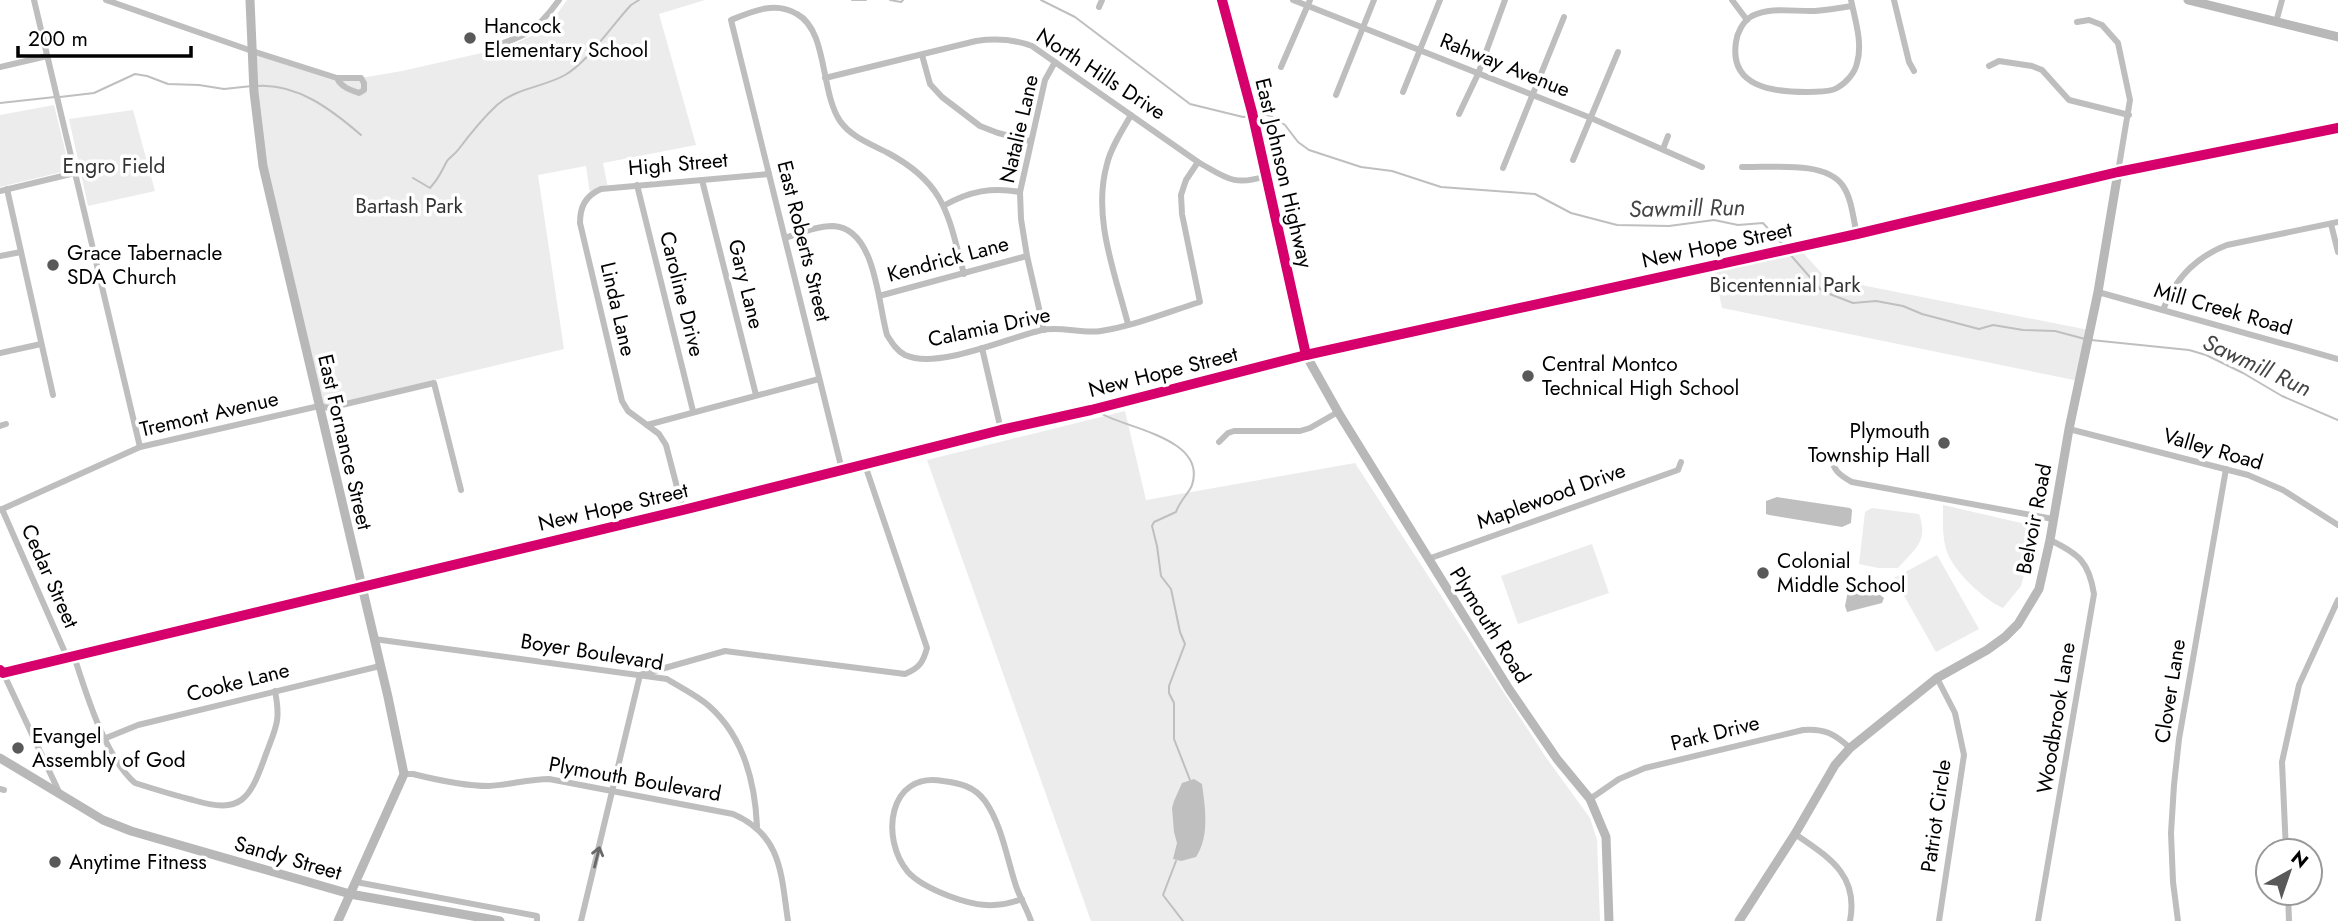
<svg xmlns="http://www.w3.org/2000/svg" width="2338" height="921" font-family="Jost,sans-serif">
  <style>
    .green { fill: #ececec }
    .water { fill: #bfbfbf }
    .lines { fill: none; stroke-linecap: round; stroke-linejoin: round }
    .stream { stroke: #bfbfbf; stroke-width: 2 }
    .street { stroke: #bebebe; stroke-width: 6 }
    .secondary { stroke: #b8b8b8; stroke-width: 9 }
    .cycleway-casing { stroke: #fff; stroke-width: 15 }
    .cycleway { stroke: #d6006c; stroke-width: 10 }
    .oneway { stroke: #686868 }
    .poi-dot { fill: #595959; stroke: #fff; stroke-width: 2.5 }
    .labels { text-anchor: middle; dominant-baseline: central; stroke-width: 7; stroke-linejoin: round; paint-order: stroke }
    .poi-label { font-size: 21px; fill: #000; stroke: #fff; text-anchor: start }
    .street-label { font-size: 21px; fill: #000; stroke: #fff }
    .park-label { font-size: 21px; fill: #333; stroke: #fff }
    .water-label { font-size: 23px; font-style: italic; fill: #444; stroke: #fff }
  </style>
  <rect width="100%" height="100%" fill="#fff"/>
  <g class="green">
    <path d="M567,0h138l-46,14 37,131 -93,18 5,25 -18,6 -4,-28 -48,9 26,174 -242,58 -59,-241 -11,-115 85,27h24l41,-7 106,-24 38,-18z"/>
    <path d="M54,105l16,65 -70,17v-72z"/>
    <path d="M133,110l22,81 -67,15 -19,-87z"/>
    <path d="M1798,247l28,31 263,52 -10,51 -357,-73 -9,-43z"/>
    <path d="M1125,411l21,89 209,-37 190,293 45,62 7,22 3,81h-509l-164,-461z"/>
    <path d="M1943,505l87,20 4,4 -1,12 -12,45 -18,22c-19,-8 -51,-38 -57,-59 -4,-14 -3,-29 -3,-44z"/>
    <path d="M1872,508l47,6c10,27 -4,35 -21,54h-20l-19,-4 6,-52z"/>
    <path d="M1592,544l17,49 -91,31 -17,-48z"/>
    <path d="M1937,555l42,74 -43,23 -42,-74z"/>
  </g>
  <g class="water">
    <path d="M1777,497l73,11 2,2 -1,13 -9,4 -73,-12 -3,-1v-13z"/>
    <path d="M1849,586c13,1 25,3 35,12l-2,5 -35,9 -2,-6z"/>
    <path d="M1194,779l8,5c3,23 8,52 -6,73l-15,4 -8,-2 4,-16 -3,-11 -2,-24 2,-7 8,-18z"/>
  </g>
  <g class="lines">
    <g class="stream">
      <path d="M852,0h14"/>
      <path d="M890,0l11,2 2,-2"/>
      <path d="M1041,0l34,17 115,87 53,13 7,-1"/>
      <path d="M257,86c40,-3 75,24 104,49"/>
      <path d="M60,97l34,-4 41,-19 12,2 21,8 31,1 25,4 28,-3"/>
      <path d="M0,103l55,-6"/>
      <path d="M1255,115l8,-1 8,2 14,9 13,17 11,8 52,17 31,4 49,16 94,7 36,19 46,12 52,1 45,-6 24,5 25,-2 20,22"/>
      <path d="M413,178l17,10c10,-11 11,-16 17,-27 3,-4 8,-7 11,-11 12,-16 24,-31 39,-45 19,-17 47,-18 68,-30 22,-12 48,-51 66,-70l8,-5"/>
      <path d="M1788,252l34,39 31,12 23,-2 27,5 19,8 57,15 14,-4 30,5 32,1 30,8"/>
      <path d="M2091,340l98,10 17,5 37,18 39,23 56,24"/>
      <path d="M1102,414c27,15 105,25 90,71 -2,7 -12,15 -16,27l-22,10 -2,4 5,20 4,30 10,13 9,43 5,12 -16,42v7l5,10v36l16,41"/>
      <path d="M1176,861l-13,34 20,26"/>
    </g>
    <g class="street">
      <path d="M34,0l106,447"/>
      <path d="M106,0l146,51 85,27h24l3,5v7l-5,3c-9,-3 -18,-6 -22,-15"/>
      <path d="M1293,0l298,118 111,49"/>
      <path d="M1732,0l15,20"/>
      <path d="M1851,0c4,19 12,44 6,63 -2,10 -11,20 -20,25 -9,5 -21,3 -31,4 -33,0 -77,-5 -70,-50 1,-9 7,-21 16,-26 19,-10 43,-4 63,-5 13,-1 25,-3 37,-5"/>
      <path d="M1894,0l15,62 5,9"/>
      <path d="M1099,7l3,-7"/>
      <path d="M2077,22l12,-2 13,5 16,18 12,57 -12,72"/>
      <path d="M2276,22l6,-22"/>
      <path d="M487,48c38,-11 49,-16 72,-48"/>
      <path d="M922,55l8,29 12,13 38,29 18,7 32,8"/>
      <path d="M1989,66l10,-5 33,5 10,4 27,30 60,15"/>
      <path d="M0,67l47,-11"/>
      <path d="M1281,67l29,-67"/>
      <path d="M825,78l151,-37c20,-3 37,-2 56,5l166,116c27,15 35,25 68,14"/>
      <path d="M1403,92l37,-92"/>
      <path d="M1336,95l38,-95"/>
      <path d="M1459,114l19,-40 27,-74"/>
      <path d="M1663,149l5,-13"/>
      <path d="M1573,160l45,-108"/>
      <path d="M1742,167c28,1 84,-7 101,19 9,13 10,33 14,48"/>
      <path d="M1503,168l61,-151"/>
      <path d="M769,174l-168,15c-16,7 -21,18 -21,34l42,178 6,10 19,14 172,-46"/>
      <path d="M702,180l54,215"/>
      <path d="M637,185l56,226"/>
      <path d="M7,189l46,206"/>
      <path d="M0,191l75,-18"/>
      <path d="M945,205c25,-14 47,-18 75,-13"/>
      <path d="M2331,224l7,28"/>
      <path d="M785,238c15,-5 32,-12 48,-12 43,2 45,78 54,109 5,8 10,16 18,20 33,15 102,-17 137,-25 19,-4 40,4 59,1 33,-5 67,-19 99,-29l-18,-88 -1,-19 5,-15 12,-18"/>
      <path d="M0,256l21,-4"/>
      <path d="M2098,292l240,67"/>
      <path d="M879,296l148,-40"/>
      <path d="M2163,310c12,-32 33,-53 64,-65l111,-23"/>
      <path d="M1128,324c-13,-51 -36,-107 -21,-160 4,-17 15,-33 24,-49"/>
      <path d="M1044,330l-17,-74 -6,-37 -1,-27 25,-112 10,-18"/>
      <path d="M982,348l19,82"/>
      <path d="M0,353l41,-9"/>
      <path d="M647,425l12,9 7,11 17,65"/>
      <path d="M0,426l6,-2"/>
      <path d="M2069,429l179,46 35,15 55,35"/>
      <path d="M1219,442l9,-9 6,-2h66l10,-3 28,-16"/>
      <path d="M1831,456c2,14 8,19 21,26l201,37"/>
      <path d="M842,470l-111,-450c22,-9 44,-19 66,-6 31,17 23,77 43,107 11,16 31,23 48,32 58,31 60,62 76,121"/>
      <path d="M2,509l65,148"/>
      <path d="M0,510l140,-63 179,-41 10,2 105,-25 27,107"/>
      <path d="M1428,559l250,-89 3,-8"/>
      <path d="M374,639l293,40c14,9 30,16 42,27 34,30 46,76 48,120"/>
      <path d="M74,656c12,37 31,101 61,127 19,6 38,12 58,17 49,15 57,-1 73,-46 10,-27 15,-33 9,-63"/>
      <path d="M0,666l60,128"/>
      <path d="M3,673l358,-86"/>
      <path d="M1937,678l18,35 9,42 -25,166"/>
      <path d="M106,738l32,-13 242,-59"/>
      <path d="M404,774h9c24,6 51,12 76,12 20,-1 40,-7 60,-7l184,35c49,21 48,60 55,107"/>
      <path d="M0,789l4,1"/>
      <path d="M1590,799l29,-20 26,-11 158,-38c21,-2 32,4 47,18"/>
      <path d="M1795,834c33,23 64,40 55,87"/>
      <path d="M2286,851l-4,-89 17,-77 39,-85"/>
      <path d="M356,882l181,34v5"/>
      <path d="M2288,893l1,28"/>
      <path d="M1022,899c-26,10 -47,7 -73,-3 -13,-5 -31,-13 -41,-24 -28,-33 -20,-101 35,-91 16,2 31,5 42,20 17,24 22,58 31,85 4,12 11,23 15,35"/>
      <path d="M581,921l59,-246 85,-24 180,23c14,-6 18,-11 22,-26l-62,-183"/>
      <path d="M2038,921l56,-327c-5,-32 -15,-40 -44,-54"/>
      <path d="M2178,921l-5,-39 -2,-49 3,-48 5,-46 47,-270"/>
    </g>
    <g class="secondary">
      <path d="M250,0l4,92 9,74 125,531 16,77 -66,147"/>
      <path d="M1222,0l30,112 54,243 32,57 171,277 48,70 33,40 16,38 3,84"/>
      <path d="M2188,0l150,37"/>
      <path d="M361,587l640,-157 90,-20 215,-55 551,-121 261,-62 220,-44"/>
      <path d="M0,758l103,62 28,11 219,63 150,27"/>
      <path d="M1739,921l56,-87 40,-69 15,-17 87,-70 50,-28 18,-13 13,-13 21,-35 11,-49 19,-111 29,-137 20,-120"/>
    </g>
    <g class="cycleway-casing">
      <g id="cycleway">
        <path d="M1222,0l30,112 54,243"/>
        <path d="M0,670l3,3 680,-163 318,-80 90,-20 215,-55 551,-121 261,-62 220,-44"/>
      </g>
    </g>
    <use href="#cycleway" class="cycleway"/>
  </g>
  <defs><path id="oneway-shaft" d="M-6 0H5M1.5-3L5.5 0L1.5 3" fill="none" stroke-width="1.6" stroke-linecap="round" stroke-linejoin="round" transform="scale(1.75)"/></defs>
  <use class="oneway" href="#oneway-shaft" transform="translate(597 857) rotate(-76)"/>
  <g class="poi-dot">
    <circle cx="470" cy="38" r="7"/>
    <circle cx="53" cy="265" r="7"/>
    <circle cx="1528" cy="376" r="7"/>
    <circle cx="1944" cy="443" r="7"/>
    <circle cx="1763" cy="573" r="7"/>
    <circle cx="18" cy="748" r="7"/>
    <circle cx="55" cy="862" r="7"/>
  </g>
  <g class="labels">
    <g class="poi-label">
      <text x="484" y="26">Hancock<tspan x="484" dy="24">Elementary School</tspan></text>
      <text x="67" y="253">Grace Tabernacle<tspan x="67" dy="24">SDA Church</tspan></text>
      <text x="1542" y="364">Central Montco<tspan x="1542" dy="24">Technical High School</tspan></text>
      <text x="1930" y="431" text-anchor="end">Plymouth<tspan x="1930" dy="24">Township Hall</tspan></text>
      <text x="1777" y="561">Colonial<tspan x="1777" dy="24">Middle School</tspan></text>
      <text x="32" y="736">Evangel<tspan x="32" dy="24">Assembly of God</tspan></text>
      <text x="69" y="862">Anytime Fitness</text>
    </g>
    <g class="street-label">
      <text transform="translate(1505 65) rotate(22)">Rahway Avenue</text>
      <text transform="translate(1101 74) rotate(33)">North Hills Drive</text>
      <text transform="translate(1019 129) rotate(-77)">Natalie Lane</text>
      <text transform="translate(678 164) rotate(-5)">High Street</text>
      <text transform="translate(1284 173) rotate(77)">East Johnson Highway</text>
      <text transform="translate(804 241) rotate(76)">East Roberts Street</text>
      <text transform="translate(1717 245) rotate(-12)">New Hope Street</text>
      <text transform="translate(948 259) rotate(-15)">Kendrick Lane</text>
      <text transform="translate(746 284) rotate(76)">Gary Lane</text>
      <text transform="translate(682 294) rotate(76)">Caroline Drive</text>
      <text transform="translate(618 309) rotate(77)">Linda Lane</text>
      <text transform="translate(2223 309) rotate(16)">Mill Creek Road</text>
      <text transform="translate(989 327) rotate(-12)">Calamia Drive</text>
      <text transform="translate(1163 372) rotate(-14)">New Hope Street</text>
      <text transform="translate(209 414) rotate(-13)">Tremont Avenue</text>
      <text transform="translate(345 442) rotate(77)">East Fornance Street</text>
      <text transform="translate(2213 449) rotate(16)">Valley Road</text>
      <text transform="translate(1551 496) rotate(-20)">Maplewood Drive</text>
      <text transform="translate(613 507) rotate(-13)">New Hope Street</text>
      <text transform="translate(2034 519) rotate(-79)">Belvoir Road</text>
      <text transform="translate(50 576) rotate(66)">Cedar Street</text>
      <text transform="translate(1490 625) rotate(58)">Plymouth Road</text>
      <text transform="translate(592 652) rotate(9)">Boyer Boulevard</text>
      <text transform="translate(238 682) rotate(-14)">Cooke Lane</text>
      <text transform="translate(2170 691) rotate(-81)">Clover Lane</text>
      <text transform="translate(2056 718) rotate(-81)">Woodbrook Lane</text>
      <text transform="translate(1715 733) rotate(-14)">Park Drive</text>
      <text transform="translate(635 779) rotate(10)">Plymouth Boulevard</text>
      <text transform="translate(1936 816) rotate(-82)">Patriot Circle</text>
      <text transform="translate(288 858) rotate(16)">Sandy Street</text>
    </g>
    <g class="park-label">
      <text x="114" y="166">Engro Field</text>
      <text x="409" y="206">Bartash Park</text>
      <text x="1785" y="285">Bicentennial Park</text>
    </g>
    <g class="water-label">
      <text transform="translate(1687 208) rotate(-1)">Sawmill Run</text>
      <text transform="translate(2257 365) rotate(25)">Sawmill Run</text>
    </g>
  </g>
  <g transform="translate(2289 872) rotate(40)"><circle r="33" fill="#ffffff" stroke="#999999" stroke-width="2"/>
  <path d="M0-5L12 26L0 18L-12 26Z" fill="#595959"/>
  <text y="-10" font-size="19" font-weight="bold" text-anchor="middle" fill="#000000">N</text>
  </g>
  <path d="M18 46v10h173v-10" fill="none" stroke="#000000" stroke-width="3.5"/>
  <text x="28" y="46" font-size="21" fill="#000000" stroke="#ffffff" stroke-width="5" paint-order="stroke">200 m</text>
</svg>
